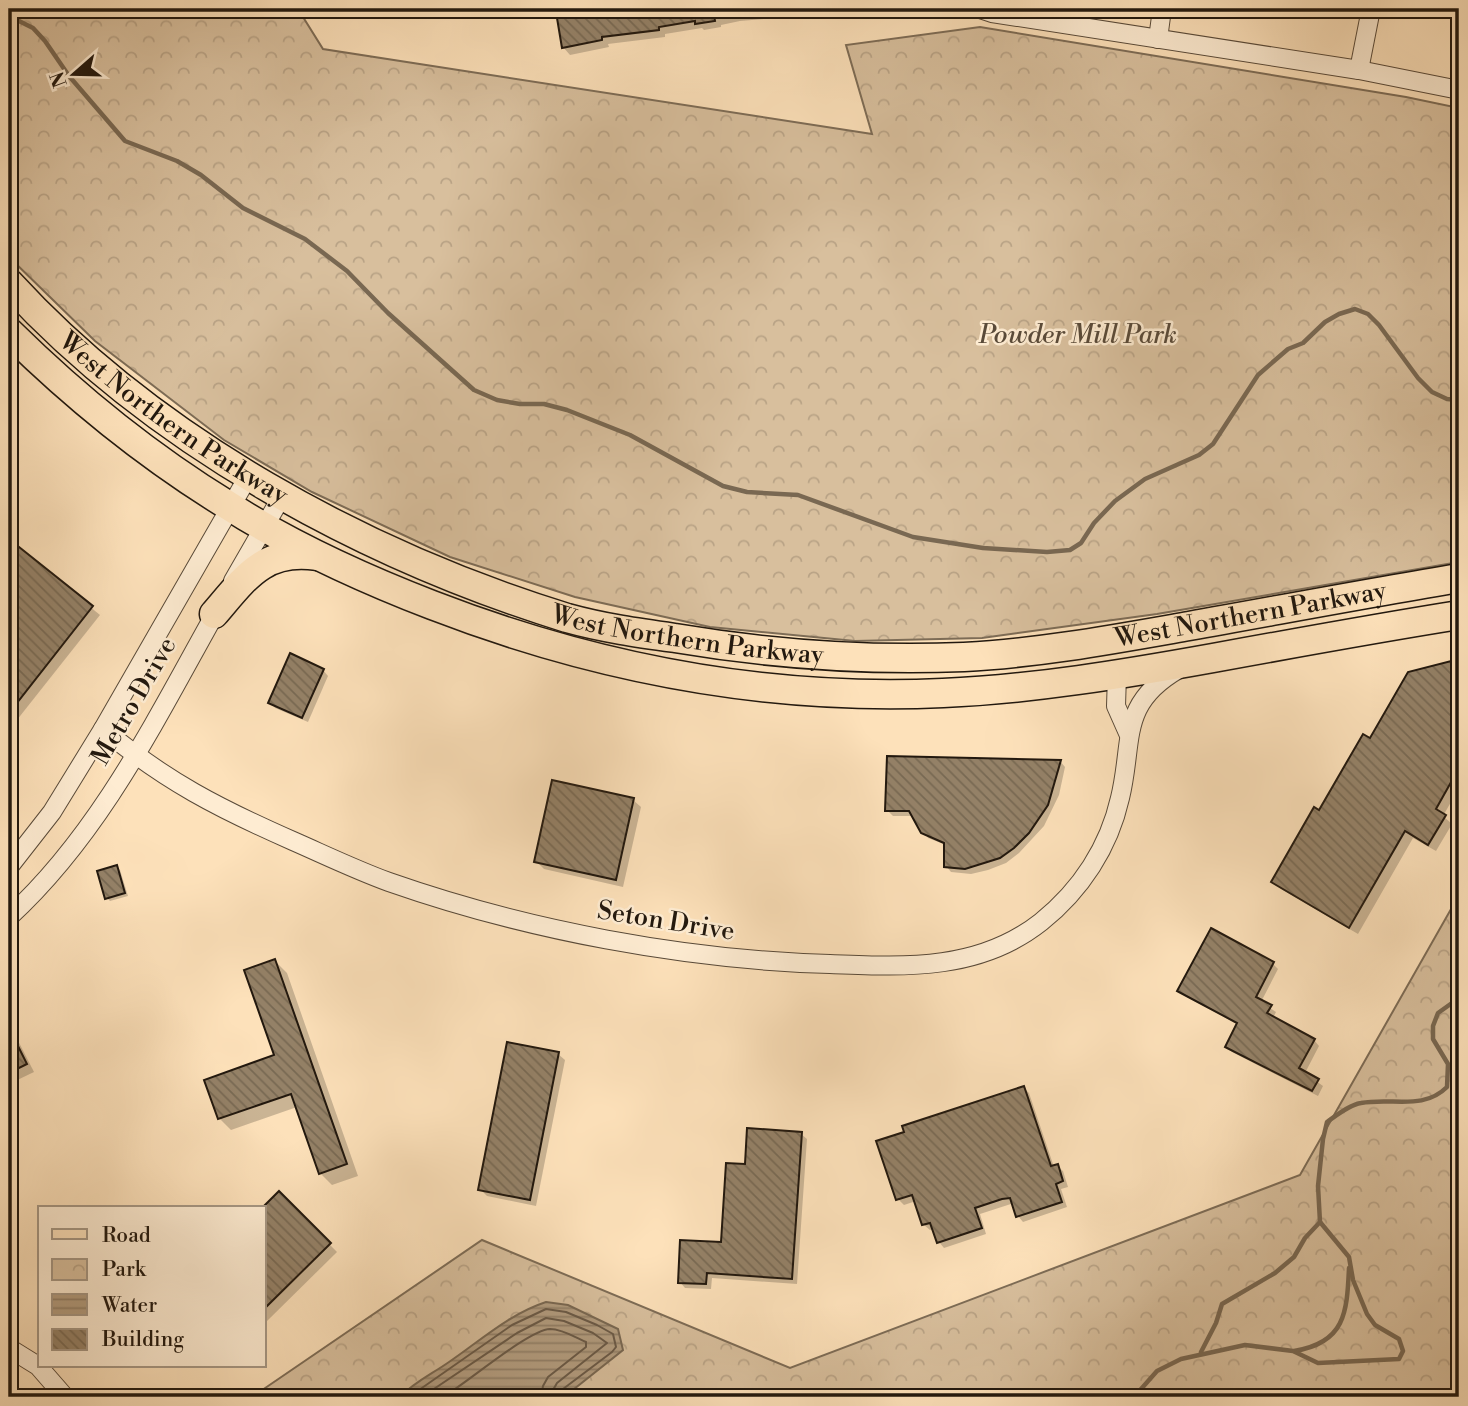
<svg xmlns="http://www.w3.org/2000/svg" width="1468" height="1406" font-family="'Libre Bodoni',serif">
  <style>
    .park { fill: url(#park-crowns); stroke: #7d6c56; stroke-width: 2 }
    .water { fill: url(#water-rules); stroke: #796852; stroke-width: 2 }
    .shadow { fill: #0003 }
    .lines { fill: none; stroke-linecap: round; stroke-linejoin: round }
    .shore { stroke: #6a5a47; stroke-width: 2 }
    .stream { stroke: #796852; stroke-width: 4.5 }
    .building { fill: url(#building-back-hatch); stroke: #22180e; stroke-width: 2 }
    .street-casing { stroke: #594a39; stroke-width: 20 }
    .primary-casing { stroke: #22180e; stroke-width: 31 }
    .street { stroke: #feecd2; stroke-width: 18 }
    .primary { stroke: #fde1ba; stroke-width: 28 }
    .labels { text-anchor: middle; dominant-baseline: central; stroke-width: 5; stroke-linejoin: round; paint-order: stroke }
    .park-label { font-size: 26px; font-style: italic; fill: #594a39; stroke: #feecd2 }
    .street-label { font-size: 26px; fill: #22180e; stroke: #feecd2 }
  </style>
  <defs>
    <pattern id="park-crowns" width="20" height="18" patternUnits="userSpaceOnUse" patternTransform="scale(1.75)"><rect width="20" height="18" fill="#d8bf9d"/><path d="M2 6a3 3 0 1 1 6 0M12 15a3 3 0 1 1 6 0" fill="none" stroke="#b9a386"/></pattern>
    <pattern id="water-rules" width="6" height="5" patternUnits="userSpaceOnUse" patternTransform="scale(1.75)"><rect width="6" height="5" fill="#b39d80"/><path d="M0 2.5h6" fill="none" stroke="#917f67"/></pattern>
    <pattern id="building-back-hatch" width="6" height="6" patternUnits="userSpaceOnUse" patternTransform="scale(1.75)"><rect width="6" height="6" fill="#948167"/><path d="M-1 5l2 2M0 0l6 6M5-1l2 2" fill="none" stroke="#786953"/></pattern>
  </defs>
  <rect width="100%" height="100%" fill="#fde1ba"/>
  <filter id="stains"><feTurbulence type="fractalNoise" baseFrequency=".00286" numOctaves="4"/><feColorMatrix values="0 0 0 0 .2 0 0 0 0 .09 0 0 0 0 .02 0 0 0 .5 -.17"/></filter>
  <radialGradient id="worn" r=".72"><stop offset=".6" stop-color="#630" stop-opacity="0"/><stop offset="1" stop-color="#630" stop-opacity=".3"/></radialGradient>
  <g class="park">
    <path d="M9,9h289l25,40 549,85 -26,-89 134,-18 426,70 53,11v454l-302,52 -175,24 -127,3 -145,-14 -135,-30 -125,-40 -138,-65 -88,-52 -129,-99 -86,-84z"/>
    <path d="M1459,895v502h-1207l230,-157 308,128 510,-193z"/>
  </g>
  <path class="water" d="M546,1302l22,3 50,24 5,21 -59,47h-164c14,-15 32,-23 49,-35 31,-21 60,-48 97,-60z"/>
  <g class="shadow">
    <path d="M520,9h22l1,6 -19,2z"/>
    <path d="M594,9l4,2 199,-2 1,7 -58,5 -19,4v2l-17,3 -2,-2 -37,6v3l-57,7 1,3 -39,8 -7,-8 -5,-34z"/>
    <path d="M1289,9h44l-2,10z"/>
    <path d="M9,541l91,74 -91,115z"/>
    <path d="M1459,661v127l-16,28 9,8 -16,27 -23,-13 -55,96 -77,-45 -8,-8 97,-140 40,-67z"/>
    <path d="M323,670l5,6 -20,46 -33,-14 -5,-6z"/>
    <path d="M1060,761l5,6 -6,28 -15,31 -25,27 -13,10 -18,7 -17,4 -20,-2 -5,-6v-21l-18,-7 -14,-22h-21l-6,-6z"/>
    <path d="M633,800l8,7 -18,80 -79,-18 -8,-8z"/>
    <path d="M116,867l4,3 8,26 -18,5 -3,-3z"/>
    <path d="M275,961l12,12 71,203 -26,9 -12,-12 -23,-66 -66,23 -12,-12 57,-62z"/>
    <path d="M1273,964l5,5 -17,33 15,10 -3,6 41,22 5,6 -14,27 18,13 -5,10 -86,-44 -5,-5 12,-22 -54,-29 -5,-6z"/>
    <path d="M9,1023l25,49 -25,12z"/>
    <path d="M558,1054l7,6 -29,146 -49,-10 -7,-7z"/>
    <path d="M1024,1088l5,5 25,74 3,-1 6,5 5,16 -7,2 6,18 -44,15 -5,-6 -4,-13 -34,11 6,20 -42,14 -5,-6 -5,-13 -4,1 -6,-5 -8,-24 -12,4 -6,-6z"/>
    <path d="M801,1134l6,5 -10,145 -85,-6 -1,11 -26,-1 -5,-6 42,-38 24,-78z"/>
    <path d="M279,1193l58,59 -73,72v-116z"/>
  </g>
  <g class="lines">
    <g class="shore">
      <path d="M409,1397l103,-72 34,-16 20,3 31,13 16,9 3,13 -4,5 -49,37 -2,8"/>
      <path d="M422,1397l95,-64 29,-15 18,3 29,12 14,10 -50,40 -4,7 -1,7"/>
      <path d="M443,1397c23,-13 85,-67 107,-68 12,0 25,8 36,13v5l-38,30 -5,9 -2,11"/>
    </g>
    <g class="stream">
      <path d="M9,16l24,12 12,13 24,35 56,65 52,20 24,14 42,33 62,31 42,32 41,42 86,77 23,10 23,4h24l23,6 63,25 93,51 24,6 51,3 115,42 70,11 64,4 23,-2 11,-7 13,-20 21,-22 30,-22 54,-24 14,-11 45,-69 30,-26 15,-6 22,-21 14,-8 16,-5 13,5 11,11 39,53 14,14 15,7 12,1"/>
      <path d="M1294,1351c51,-8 53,-38 55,-83"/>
      <path d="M1201,1352l15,-29 6,-19 53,-31 19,-16 11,-19 15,-16"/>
      <path d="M1134,1397l23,-26 24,-12 64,-14 48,6 25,12 81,-4 4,-8 -4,-12 -24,-14 -8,-11 -14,-34 -4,-23 -29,-35 -2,-36 5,-47 4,-17c10,-7 22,-17 34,-19 31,-6 62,8 86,-16l1,-23 -15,-25v-13l5,-13 21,-15"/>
    </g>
  </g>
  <g class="building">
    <path d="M573,9h140l2,12 -20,3v-3l-36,6v3l-57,7v3l-40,8 -6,-36z"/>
    <path d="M9,539l84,67 -84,107z"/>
    <path d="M290,653l34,16 -22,49 -34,-15z"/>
    <path d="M1459,659v109l-23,41 10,6 -18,30 -23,-14 -56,97 -78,-46 43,-75 5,3 44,-76 7,4 38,-66z"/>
    <path d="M887,756l174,4 -13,45 -19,28 -15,15 -14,10 -35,11 -21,-2v-24l-23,-10 -12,-22h-24z"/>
    <path d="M552,780l82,18 -18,82 -82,-18z"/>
    <path d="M117,865l8,28 -20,6 -8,-28z"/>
    <path d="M1211,928l63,34 -18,35 16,8 -5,8 48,26 -16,29 20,11 -7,12 -87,-44 12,-24 -60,-32z"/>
    <path d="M275,959l72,205 -28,10 -28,-80 -73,25 -14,-39 70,-25 -30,-85z"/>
    <path d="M9,1028l18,36 -18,9z"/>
    <path d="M507,1042l52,10 -29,148 -52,-10z"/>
    <path d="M1024,1086l27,80 7,-2 5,17 -7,3 6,18 -46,15 -6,-19 -8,1 -27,9 7,20 -45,15 -7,-20 -8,2 -10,-30 -16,5 -20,-59 28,-9 -2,-6z"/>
    <path d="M747,1128l55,4 -10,147 -85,-6 -1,11 -28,-1 2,-43 41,2 5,-79 19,1z"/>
    <path d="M279,1191l52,52 -67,66v-103z"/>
  </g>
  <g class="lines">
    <g class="street-casing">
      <g id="street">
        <path d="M980,9l12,4 367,57 100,20"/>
        <path d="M1158,39l4,-30"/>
        <path d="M1359,70l12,-61"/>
        <path d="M233,581l49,-85"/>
        <path d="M1117,675l-1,31 12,27"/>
        <path d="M103,729c62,52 117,80 190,112 32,14 63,29 96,41 137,48 296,78 441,82 75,3 149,7 211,-42 40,-32 68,-75 79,-124 14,-57 -2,-94 59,-129"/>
        <path d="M9,867l43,-55 51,-83 146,-254"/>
        <path d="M9,917c93,-85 150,-204 211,-312"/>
        <path d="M9,1348l29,18 27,31"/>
      </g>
    </g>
    <g class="primary-casing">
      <g id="primary">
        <path id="s1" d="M9,283c145,158 354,272 558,335 36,10 72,15 108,20 95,16 192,23 289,19 76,-4 151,-18 225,-31 90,-16 180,-33 270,-48"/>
        <path d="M9,332c66,65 140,125 220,174 63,40 133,72 203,99 163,63 335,96 511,88 91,-4 181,-19 270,-35 82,-15 164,-30 246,-43"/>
        <path d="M214,614c31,-36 50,-66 103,-58"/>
      </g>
    </g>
    <use href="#street" class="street"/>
    <use href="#primary" class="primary"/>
  </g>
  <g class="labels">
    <g class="park-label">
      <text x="1078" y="335">Powder Mill Park</text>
    </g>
    <g class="street-label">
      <text stroke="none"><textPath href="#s1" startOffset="214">West Northern Parkway</textPath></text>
      <text stroke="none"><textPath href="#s1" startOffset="1348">West Northern Parkway</textPath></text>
      <text stroke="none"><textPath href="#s1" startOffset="780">West Northern Parkway</textPath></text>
      <text transform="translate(134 701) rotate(-60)">Metro Drive</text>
      <text transform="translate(666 921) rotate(9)">Seton Drive</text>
    </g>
  </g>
  <rect width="1468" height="1406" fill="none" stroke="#fde1ba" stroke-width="35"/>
  <rect x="10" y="10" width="1447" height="1385" fill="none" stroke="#22180e" stroke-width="3.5"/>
  <rect x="18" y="18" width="1433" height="1371" fill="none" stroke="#22180e" stroke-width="2"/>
  <rect x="38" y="1206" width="228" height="161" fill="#feecd2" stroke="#a69784" stroke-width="2"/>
  <rect x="52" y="1229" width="35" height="10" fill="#fde1ba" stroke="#a69784" stroke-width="2"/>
  <text x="102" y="1242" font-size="21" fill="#22180e">Road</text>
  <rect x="52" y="1259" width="35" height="21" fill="url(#park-crowns)" stroke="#a69784" stroke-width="2"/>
  <text x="102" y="1276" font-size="21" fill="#22180e">Park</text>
  <rect x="52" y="1294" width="35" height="21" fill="url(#water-rules)" stroke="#a69784" stroke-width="2"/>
  <text x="102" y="1312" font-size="21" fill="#22180e">Water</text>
  <rect x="52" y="1329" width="35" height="21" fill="url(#building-back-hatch)" stroke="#a69784" stroke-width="2"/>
  <text x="102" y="1346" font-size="21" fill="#22180e">Building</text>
  <g transform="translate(74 74) rotate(250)" stroke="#feecd2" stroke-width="5" paint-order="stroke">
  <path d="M0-5L12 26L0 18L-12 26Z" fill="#22180e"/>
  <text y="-10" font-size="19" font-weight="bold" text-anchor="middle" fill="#22180e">N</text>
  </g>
  <rect width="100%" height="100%" filter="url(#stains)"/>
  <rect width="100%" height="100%" fill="url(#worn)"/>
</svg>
